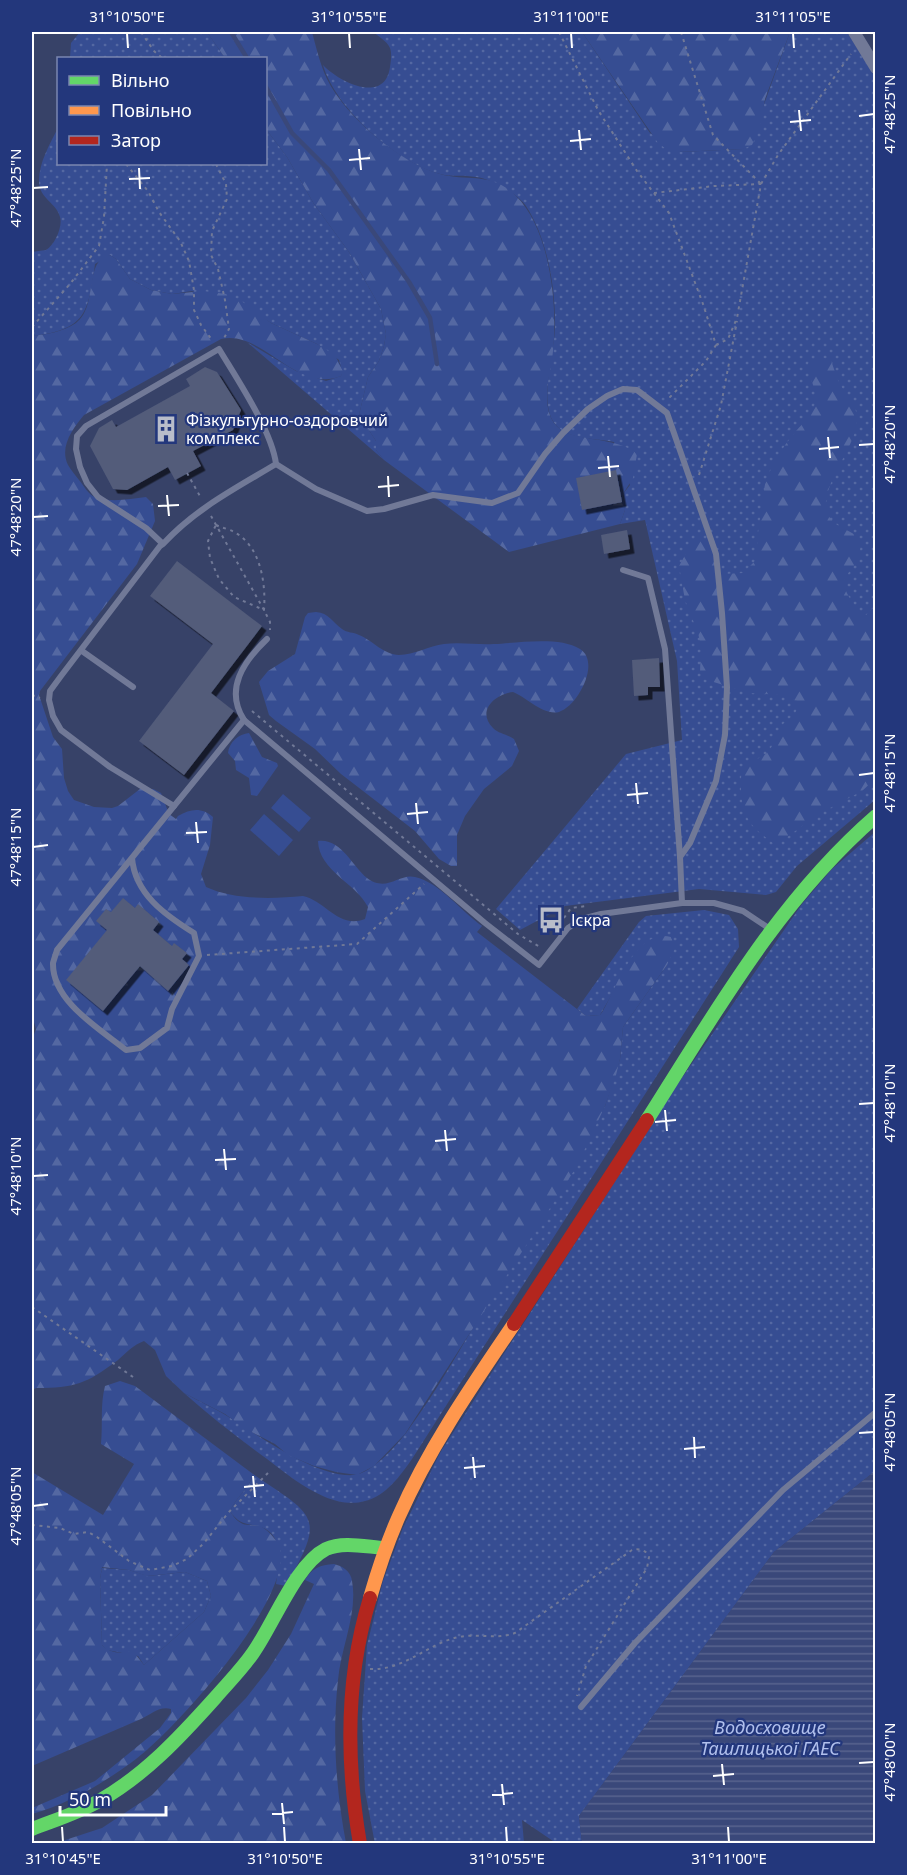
<svg xmlns="http://www.w3.org/2000/svg" width="907" height="1875" font-family="'Noto Sans',sans-serif">
  <style>
    .grass { fill: url(#grass-dots) }
    .forest { fill: url(#forest-firs); fill-rule: evenodd }
    .pitch { fill: #364d92 }
    .water { fill: url(#water-rules) }
    .lines { fill: none; stroke-linecap: round; stroke-linejoin: round }
    .stream { stroke: #3a487a; stroke-width: 4.5 }
    .building { fill: #525b7a; filter: url(#shadow) }
    .path { stroke: #717997; stroke-width: 2; stroke-dasharray: 3 4.5; stroke-linecap: butt }
    .lane { stroke: #717997; stroke-width: 6 }
    .street { stroke: #717997; stroke-width: 12 }
    .fast { stroke: #63d668; stroke-width: 14 }
    .slow { stroke: #ff974d; stroke-width: 14 }
    .jam { stroke: #b3261e; stroke-width: 14 }
    .ticks { fill: none; stroke: #fff; stroke-width: 2 }
    .labels { text-anchor: middle; dominant-baseline: central; stroke-width: 4.5; stroke-linejoin: round; paint-order: stroke }
    .poi-label { font-size: 16px; fill: #fff; stroke: #23377c; text-anchor: start }
    .water-label { font-size: 18px; font-style: italic; fill: #b1c0ed; stroke: #23377c }
    .neatline { fill: none; stroke: #fff; stroke-width: 2 }
    .ticks-label { font-size: 15px; text-anchor: middle; fill: #fff }
  </style>
  <defs>
    <pattern id="grass-dots" width="8" height="8" patternUnits="userSpaceOnUse" patternTransform="scale(1.5)"><rect width="8" height="8" fill="#364d92"/><path d="M2 2h.1M6 6h.1" fill="none" stroke="#5468a2" stroke-width="1.8" stroke-linecap="round"/></pattern>
    <pattern id="forest-firs" width="22" height="20" patternUnits="userSpaceOnUse" patternTransform="scale(1.5)"><rect width="22" height="20" fill="#364d92"/><path d="M5 1l3.5 6h-7zM16 11l3.5 6h-7z" fill="#5468a2"/></pattern>
    <pattern id="water-rules" width="6" height="5" patternUnits="userSpaceOnUse" patternTransform="scale(1.5)"><rect width="6" height="5" fill="#3a487a"/><path d="M0 2.5h6" fill="none" stroke="#58638e"/></pattern>
    <filter id="shadow"><feDropShadow dx="4.5" dy="4.5" stdDeviation="0" flood-color="#0009"/></filter>
  </defs>
  <rect width="100%" height="100%" fill="#374268"/>
  <g class="grass">
    <path d="M80,32h127l18,26h-155l1,-15z"/>
    <path d="M373,32h209l68,101 29,19 64,-3 19,-39 28,-78h57l28,45v723l-78,66 -21,26 -10,3 -67,-6 -134,17 -45,24 -24,-21 130,-155 56,-14 -5,-79 -32,-141 -25,4 5,-14 -2,-16 7,-9 -16,-43c-18,-4 -47,-2 -59,-18 -17,-21 -1,-70 0,-95 1,-39 -7,-89 -29,-123 -8,-12 -36,-28 -50,-29 -12,-2 -24,0 -36,-3 -43,-11 -105,-66 -117,-109 16,17 62,40 67,2 1,-6 2,-14 0,-19 -3,-7 -12,-12 -17,-16z"/>
    <path d="M58,128v36h208v-35l21,28 27,47 35,48 32,57 5,25 -2,12 -5,15 -11,16 -9,38 17,26v9l8,10 -137,-118 49,29 30,10 15,-5 1,-5 -3,-11 -22,-16 -46,-21 -11,-7 -68,-25 -20,3 -21,-4 -21,-11 -14,-20 -6,-4 -15,9c-7,49 -9,66 -63,72v-84c4,-1 9,-1 14,-2 9,-5 17,-24 14,-33 -3,-14 -21,-18 -21,-36 0,-19 11,-37 19,-53z"/>
    <path d="M875,832v639l-101,81 -195,264 3,27h-26l-34,-23 2,23 -149,1 -10,-53 -3,-73 5,-73 16,-64 20,-53 37,-75 235,-365 127,-184 30,-35z"/>
    <path d="M704,910l25,5 9,14 1,18 -327,512c-12,17 -26,37 -47,42 -13,4 -28,1 -40,-4 -21,-9 -40,-24 -58,-38 -29,-21 -56,-42 -83,-66 16,9 33,16 48,26 30,19 86,59 122,56 18,-2 42,-29 52,-42 31,-42 56,-87 82,-131 39,-66 78,-131 117,-196l15,-47 3,-32 44,-62 -32,-11 -35,61 -14,1 -9,-7 62,-87 7,-6z"/>
    <path d="M253,1474c63,43 73,41 33,112l-10,-2c3,-21 9,-52 -19,-58 -14,-3 -19,-3 -27,-15 6,-14 20,-23 23,-37z"/>
    <path d="M102,1568l27,2 19,6 37,-4 22,9 4,15 -7,16 -60,53 -6,-9 -31,-6 -5,-5 -2,-66z"/>
  </g>
  <g class="forest">
    <path d="M207,32h105c4,15 8,32 15,47 18,37 73,84 113,95 28,8 51,-3 76,22 34,33 42,110 37,155 -2,22 -13,51 1,72 14,21 60,11 83,31l-4,24 -10,16 2,16 -5,14 -111,28 -125,-92 -8,-10v-9l-17,-26 9,-38 11,-16 5,-15 2,-12 -5,-25 -32,-57 -35,-48 -27,-47 -21,-28v-71h-41z"/>
    <path d="M582,32h208l-25,67 -5,29 -8,17 -9,4 -64,3 -10,-1 -11,-8z"/>
    <path d="M110,255l6,4 14,20 21,11 21,4 31,-3 23,3 14,6 31,23 46,21 18,11 8,16 -2,5c-45,18 -79,-47 -120,-37l-137,76c-11,13 -25,32 -16,50 3,5 8,11 11,15 5,6 9,14 16,17 15,6 35,2 51,0l7,7 2,17 -18,43 -97,127 -1,4 14,42 9,12 2,29 4,13 6,9 20,7 18,1 6,-2 22,-17h13l8,4 8,21 7,5 2,-3c13,-7 23,-9 35,1l-3,28 -9,29 5,13c28,13 67,12 97,9 23,5 35,33 62,23l3,-12c-12,-24 -49,-36 -50,-66 23,-3 34,25 49,37 20,15 32,-5 48,-1 24,5 47,35 67,49l-5,6 109,84 14,-1 3,-4c13,-22 33,-84 68,-74l4,11 -8,17 -44,62 -3,32 -4,16 -11,31 -28,60 -172,268 -31,32 -17,9 -21,-3 -22,-6 -26,-11 -13,-11 -31,-16 -19,-14 -41,-21 -18,-17 -11,-26 -11,-9c-11,4 -17,11 -26,19 -32,24 -43,28 -82,28l-4,2v-350l4,-11 -4,-14v-679c15,-2 31,-4 44,-13 23,-17 7,-63 34,-68z"/>
    <path d="M819,357l12,3c3,9 6,19 10,26 7,12 16,18 16,33 1,28 -45,75 -27,99 7,10 21,12 30,21 5,40 -39,29 2,75l4,1 9,-9v173l-13,12 -45,24 -38,28h-6c-21,-15 -30,-25 -32,-51 0,-10 -1,-20 4,-29 6,-2 13,-4 18,-7 10,-6 12,-19 17,-28 6,-10 20,-12 17,-27l-15,-6 -33,-2 -45,-14 -4,-7 1,-26 -3,-13 -13,-33 -6,-34 11,-20 13,-8 6,6 14,30 20,-1 12,-12 2,-7 1,-21 7,-49c4,-14 18,-38 28,-49 7,-10 19,-18 22,-31 3,-11 -5,-26 -8,-37l2,-5z"/>
    <path d="M316,612c13,1 16,10 26,17 5,4 11,3 17,6 13,5 25,20 40,20 15,0 30,-9 45,-11 17,-2 33,1 50,0 23,-1 66,-8 86,5 21,13 -2,57 -21,63 -15,4 -33,-15 -46,-20 -18,2 -37,19 -20,36 6,6 14,6 21,11l5,12 -7,15 -28,23 -19,27 -8,19v31h-6l-12,-7 -24,-28 -74,-57 -26,-25 -39,-28 -7,-6 -10,-33 9,-11 27,-17 10,-37 3,-4z"/>
    <path d="M249,733l13,24 15,6 1,3 -21,30 -6,-1 -2,-17 -13,-8 -1,-9 -7,-8c1,-11 11,-19 21,-20z"/>
    <path d="M120,1381l15,5 118,88c-3,14 -17,23 -23,37 2,3 5,8 8,10 7,6 14,3 22,5 7,3 16,13 19,20 18,49 -105,185 -143,213 -31,23 -67,45 -104,55v-6l63,-27 65,-53 11,-15v-4c-12,-3 -19,5 -30,10l-109,47v-294l71,43 31,-51 -33,-20c2,-20 -1,-39 4,-58zM102,1567l27,3 18,6 38,-4 22,9 4,15 -7,16 -60,53 -12,-15c-9,5 -23,3 -30,-5l-2,-66z"/>
    <path d="M334,1564c8,2 17,7 18,17 6,32 -11,66 -14,99 -6,54 -2,110 8,163l-293,1 49,-16 50,-33 94,-97 22,-28 23,-36 23,-50 -9,-4c7,-12 15,-15 29,-16z"/>
  </g>
  <g class="pitch">
    <path d="M283,794l28,24 -12,14 -28,-24z"/>
    <path d="M264,814l29,26 -14,16 -29,-26z"/>
  </g>
  <path class="water" d="M875,1471v372h-293l-3,-27 195,-264z"/>
  <g class="lines">
    <g class="stream">
      <path d="M231,32l16,26"/>
      <path d="M266,87l26,46 37,37 80,112 21,36 7,46"/>
    </g>
  </g>
  <g class="building">
    <path d="M205,367l12,5 24,38 -8,20 -40,21 8,15 -26,14 -7,-13 -41,23 -14,-1 -23,-43 9,-18 13,-8 4,7 74,-41 -4,-7z"/>
    <path d="M616,470l6,32 -40,8 -6,-32z"/>
    <path d="M627,530l3,19 -26,5 -3,-19z"/>
    <path d="M177,561l85,65 -51,67 23,18 -50,64 -45,-34 74,-97 -63,-48z"/>
    <path d="M659,658l1,29h-12v8l-14,1 -2,-36z"/>
    <path d="M123,898l12,10 3,-4 21,18 -6,8 19,16 2,-3 13,10 -5,6 7,6 -21,26 -28,-25 -37,45 -37,-31 41,-50 -11,-9 10,-12 5,3z"/>
  </g>
  <g class="lines">
    <g class="path">
      <path d="M141,32l13,19 8,7"/>
      <path d="M559,32l39,78 39,61 32,42 34,91 13,41 -10,16 -36,36 -1,4"/>
      <path d="M681,32l32,103 48,49"/>
      <path d="M126,164l22,27 11,21 21,29 9,20 5,29v20l7,15 11,15"/>
      <path d="M216,164l10,20 1,15 -15,32 -1,24 7,14 7,31 4,29 -6,11"/>
      <path d="M654,193l60,-7 47,-2"/>
      <path d="M32,327l38,-43 29,-38 5,-29 3,-53"/>
      <path d="M716,345l12,-6 9,-21 24,-134 17,-29 73,-101"/>
      <path d="M187,473l14,25"/>
      <path d="M699,475l22,-70 16,-84"/>
      <path d="M211,516l53,94 6,12v8"/>
      <path d="M216,525c6,3 13,4 18,7 27,14 32,52 30,78l-30,-13 -15,-18 -9,-21 -2,-17z"/>
      <path d="M32,695l8,3"/>
      <path d="M252,711l266,223 22,13"/>
      <path d="M564,918l7,-10 15,-2"/>
      <path d="M207,955l150,-11 67,-60"/>
      <path d="M32,1307l101,70"/>
      <path d="M32,1525l28,3 14,6 14,-2 9,5 32,24 21,9 22,-4 15,-7 17,-16 25,-31 39,-39"/>
      <path d="M370,1669c34,2 58,-26 89,-32 18,-4 38,3 56,-4l117,-83c6,-2 15,0 17,7l-2,11 -61,98 -9,30"/>
    </g>
    <g class="lane">
      <path d="M276,464l40,25 51,22 17,-2 49,-14 59,8 26,-10 27,-39 18,-21 25,-24 19,-13 16,-7 14,1 30,23 49,141 6,59 5,74 -2,48 -9,46 -26,62 -10,14 2,46"/>
      <path d="M163,544l-17,-16 -48,-31 -11,-14 -7,-16 -4,-18 1,-13 9,-10 133,-77c18,30 53,82 57,115 -40,24 -81,45 -113,80l-3,2 -99,130 -11,15 -1,9 4,16 8,14 49,37 64,39"/>
      <path d="M623,570l25,8 17,71 15,208"/>
      <path d="M267,639c-23,22 -43,50 -23,81l241,203 54,42 29,-37 14,-9 19,-5 81,-11h32l29,8 27,18"/>
      <path d="M82,651l51,36"/>
      <path d="M132,858c3,36 33,57 62,75l5,23 -27,53 -5,19 -27,20 -14,2c-26,-21 -74,-49 -73,-87 1,-4 3,-9 4,-13l187,-230"/>
      <path d="M581,1707l54,-64 148,-153 93,-78"/>
    </g>
    <path class="street" d="M854,32l22,36"/>
    <g class="fast">
      <path d="M647,1120c68,-107 132,-220 229,-304"/>
      <path d="M32,1829c23,-9 46,-16 67,-28 46,-26 81,-64 116,-103 13,-15 27,-29 38,-45 20,-28 43,-89 73,-104 17,-8 41,-2 59,-1"/>
    </g>
    <path class="slow" d="M370,1598c8,-28 17,-55 29,-82 30,-68 73,-130 115,-192"/>
    <g class="jam">
      <path d="M514,1324l133,-204"/>
      <path d="M360,1844c-14,-82 -15,-165 10,-246"/>
    </g>
  </g>
  <path class="ticks" d="M127,33l1,15M349,33l1,15M571,33l1,15M793,33l1,15M799,110l2,21M859,116l15,-2M790,122l21,-2M579,130l2,20M570,141l21,-2M359,149l2,21M349,160l21,-2M139,168l1,21M129,179l21,-1M33,188l15,-1M828,437l2,21M859,445l15,-1M819,449l20,-2M608,456l2,21M598,468l21,-2M388,476l1,21M378,487l21,-2M167,495l2,21M158,506l21,-1M33,517l15,-1M859,775l15,-2M636,783l2,21M627,795l21,-2M416,803l2,21M407,814l21,-2M196,822l2,21M186,833l21,-1M33,847l15,-2M859,1104l15,-1M665,1110l2,21M655,1122l21,-2M445,1130l2,21M435,1141l21,-2M224,1149l2,21M215,1160l21,-1M33,1176l15,-1M859,1433l15,-1M694,1437l1,21M684,1449l21,-2M473,1457l2,21M464,1468l21,-2M253,1476l2,21M244,1487l20,-2M33,1506l15,-2M859,1763l15,-1M722,1764l2,21M713,1776l21,-2M502,1784l2,21M492,1795l21,-2M282,1803l2,21M272,1814l21,-2M62,1827l1,15M284,1827l1,15M506,1827l1,15M728,1827l1,15"/>
  <defs>
    <g id="building-bare" transform="scale(2.07)"><path d="M-4-6H4V6H1V3H-1V6H-4ZM-2.5-4.3h1.7v1.8h-1.7ZM.8-4.3h1.7v1.8H.8ZM-2.5-1h1.7V.8h-1.7ZM.8-1h1.7V.8H.8Z" fill="#b9bdca" stroke="#23377c" stroke-width="2.5" paint-order="stroke"/></g>
    <g id="bus-bare" transform="scale(2.07)"><path d="M-5-6H5V4H4V6H2V4H-2V6H-4V4H-5ZM-3.5-4V0h7V-4ZM-3.5 1.2v1.5H-2V1.2ZM2 1.2v1.5H3.5V1.2Z" fill="#b9bdca" stroke="#23377c" stroke-width="2.5" paint-order="stroke"/></g>
  </defs>
  <g fill-rule="evenodd">
    <use href="#building-bare" x="166" y="429"/>
    <use href="#bus-bare" x="551" y="920"/>
  </g>
  <g class="labels">
    <g class="poi-label">
      <text x="186" y="420">Фізкультурно-оздоровчий<tspan x="186" dy="18">комплекс</tspan></text>
      <text x="571" y="920">Іскра</text>
    </g>
    <g class="water-label">
      <text x="770" y="1727">Водосховище<tspan x="770" dy="21">Ташлицької ГАЕС</tspan></text>
    </g>
  </g>
  <rect width="907" height="1875" fill="none" stroke="#23377c" stroke-width="66"/>
  <rect x="57" y="57" width="210" height="108" fill="#23377c" stroke="#7b87b0" stroke-width="1.5"/>
  <rect x="69" y="76" width="30" height="9" fill="#63d668" stroke="#7b87b0" stroke-width="1.5"/>
  <text x="111" y="87" font-size="18" fill="#ffffff">Вільно</text>
  <rect x="69" y="106" width="30" height="9" fill="#ff974d" stroke="#7b87b0" stroke-width="1.5"/>
  <text x="111" y="117" font-size="18" fill="#ffffff">Повільно</text>
  <rect x="69" y="136" width="30" height="9" fill="#b3261e" stroke="#7b87b0" stroke-width="1.5"/>
  <text x="111" y="147" font-size="18" fill="#ffffff">Затор</text>
  <path d="M60 1806v9h106v-9" fill="none" stroke="#ffffff" stroke-width="3"/>
  <text x="69" y="1806" font-size="18" fill="#ffffff" stroke="#23377c" stroke-width="4.5" paint-order="stroke">50 m</text>
  <rect x="33" y="33" width="841" height="1809" class="neatline"/>
  <g class="ticks-label">
    <text x="127" y="22">31°10'50"E</text>
    <text x="349" y="22">31°10'55"E</text>
    <text x="571" y="22">31°11'00"E</text>
    <text x="793" y="22">31°11'05"E</text>
    <text transform="translate(890 114) rotate(-90)" y="5">47°48'25"N</text>
    <text transform="translate(16 188) rotate(-90)" y="5">47°48'25"N</text>
    <text transform="translate(890 444) rotate(-90)" y="5">47°48'20"N</text>
    <text transform="translate(16 517) rotate(-90)" y="5">47°48'20"N</text>
    <text transform="translate(890 773) rotate(-90)" y="5">47°48'15"N</text>
    <text transform="translate(16 847) rotate(-90)" y="5">47°48'15"N</text>
    <text transform="translate(890 1103) rotate(-90)" y="5">47°48'10"N</text>
    <text transform="translate(16 1176) rotate(-90)" y="5">47°48'10"N</text>
    <text transform="translate(890 1432) rotate(-90)" y="5">47°48'05"N</text>
    <text transform="translate(16 1506) rotate(-90)" y="5">47°48'05"N</text>
    <text transform="translate(890 1762) rotate(-90)" y="5">47°48'00"N</text>
    <text x="63" y="1864">31°10'45"E</text>
    <text x="285" y="1864">31°10'50"E</text>
    <text x="507" y="1864">31°10'55"E</text>
    <text x="729" y="1864">31°11'00"E</text>
  </g>
</svg>
